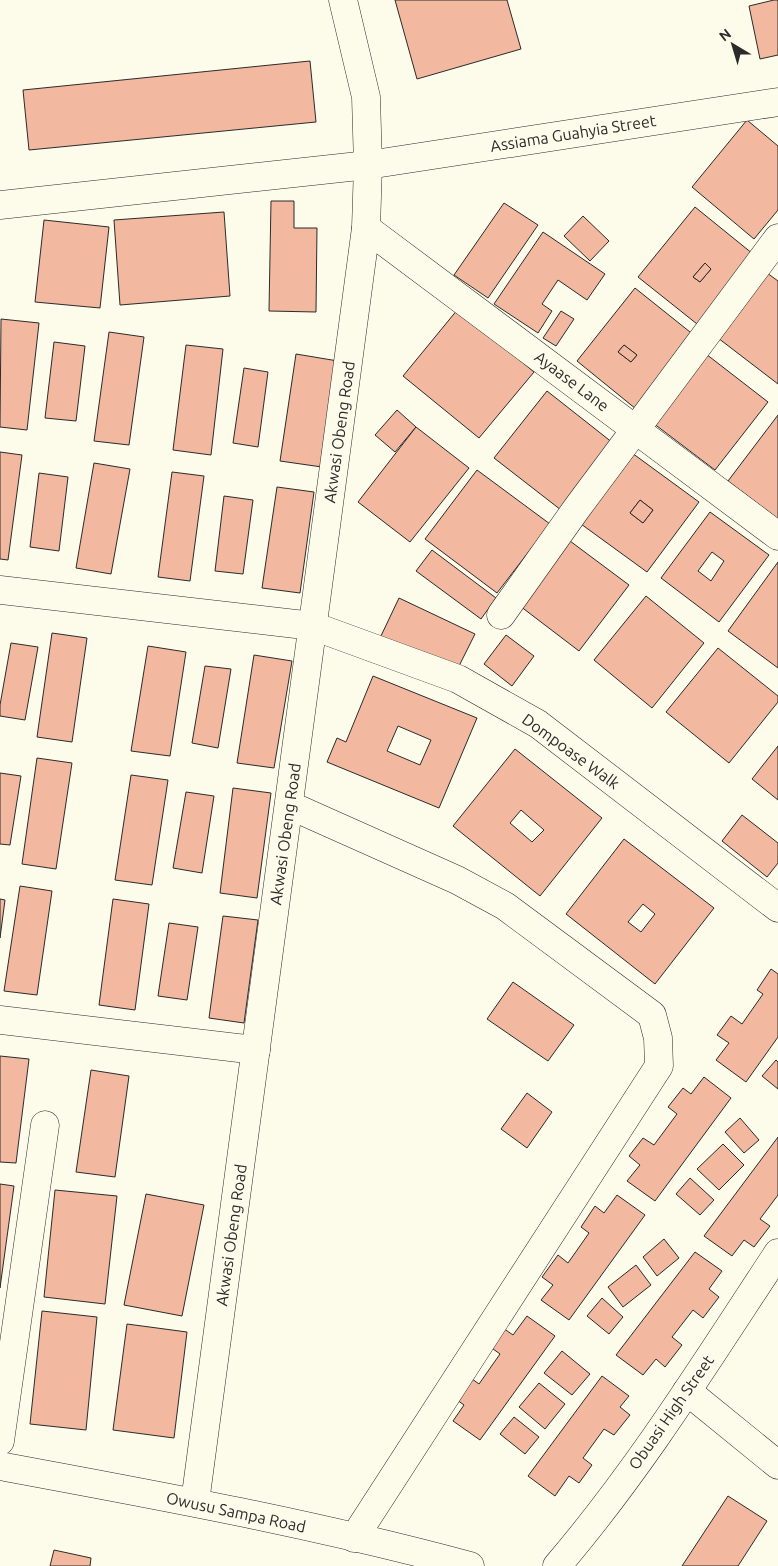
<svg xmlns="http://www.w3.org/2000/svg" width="778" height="1566" font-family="Ubuntu,sans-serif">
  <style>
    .building { fill: #f2b8a0; stroke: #2b2b2b; fill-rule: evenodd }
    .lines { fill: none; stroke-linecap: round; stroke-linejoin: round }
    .minor-casing { stroke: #2b2b2b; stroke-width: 29 }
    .major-casing { stroke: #2b2b2b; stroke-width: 29 }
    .minor { stroke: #fdfbea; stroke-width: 28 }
    .major { stroke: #fdfbea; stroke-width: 28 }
    .labels { text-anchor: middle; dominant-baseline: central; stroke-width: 4; stroke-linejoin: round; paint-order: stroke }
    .street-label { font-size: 16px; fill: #2b2b2b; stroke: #fdfbea }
  </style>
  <rect width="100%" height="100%" fill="#fdfbea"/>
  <g class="building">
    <path d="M395,0h112l14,49 -104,30z"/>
    <path d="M774,0h4v55l-18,4 -11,-53z"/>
    <path d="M310,61l6,61 -287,28 -6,-60z"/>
    <path d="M747,120l31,26v64l-24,29 -62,-52z"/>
    <path d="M271,201h23v27h23l-1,84 -47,-1z"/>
    <path d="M504,203l34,22 -50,73 -34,-23z"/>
    <path d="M695,207l58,47 -56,70 -59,-47zM705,263l6,6 -11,13 -7,-5z"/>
    <path d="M224,212l6,84 -110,9 -6,-85z"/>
    <path d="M583,216l26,25 -19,20 -26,-25z"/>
    <path d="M44,220l65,7 -9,81 -65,-6z"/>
    <path d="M543,232l62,42 -18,26 -29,-20 -16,24 10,7 -14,22 -44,-29z"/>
    <path d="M705,263l6,6 -11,13 -7,-5z"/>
    <path d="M767,273l11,8v103l-60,-46z"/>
    <path d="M635,288l60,48 -59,73 -59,-48zM624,345l13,10 -6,7 -13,-10z"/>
    <path d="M458,309l76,63 -55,66 -76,-62z"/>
    <path d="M561,311l13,8 -18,27 -13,-8z"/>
    <path d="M1,319l38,4 -12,107 -27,-3z"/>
    <path d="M109,332l35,5 -15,108 -35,-4z"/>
    <path d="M54,342l31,4 -9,75 -31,-3z"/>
    <path d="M186,345l37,4 -12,106 -38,-5z"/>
    <path d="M624,345l13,10 -6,7 -13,-10z"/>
    <path d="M296,354l42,7 -16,106 -42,-6z"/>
    <path d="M706,354l62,48 -53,68 -62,-47z"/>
    <path d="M244,368l24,4 -10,75 -25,-4z"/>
    <path d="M547,391l66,52 -52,67 -67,-52z"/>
    <path d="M397,410l19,17 -21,25 -20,-17z"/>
    <path d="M778,415v104l-50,-38z"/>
    <path d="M416,427l53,41 -59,74 -52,-40z"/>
    <path d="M0,452l22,3 -14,105 -8,-1z"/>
    <path d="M632,453l67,49 -52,70 -66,-48zM640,500l13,10 -10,13 -13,-10z"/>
    <path d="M94,463l36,6 -19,105 -35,-6z"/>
    <path d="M477,470l73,54 -53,69 -72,-54z"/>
    <path d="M172,472l32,4 -14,105 -32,-4z"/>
    <path d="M39,473l29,4 -9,74 -29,-4z"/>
    <path d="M277,487l37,5 -14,101 -38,-5z"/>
    <path d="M224,496l29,4 -10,74 -28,-3z"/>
    <path d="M640,500l13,10 -10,13 -13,-10z"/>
    <path d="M710,512l59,43 -50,67 -58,-44zM712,552l12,9 -13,20 -13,-10z"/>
    <path d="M570,541l59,44 -50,66 -59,-45z"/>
    <path d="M432,550l64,48 -15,21 -65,-48z"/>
    <path d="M778,562v106l-50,-37z"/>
    <path d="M646,596l58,47 -52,65 -58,-48z"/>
    <path d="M399,598l76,36 -20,40 -75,-36z"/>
    <path d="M52,633l35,5 -15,104 -35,-5z"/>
    <path d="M506,635l28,21 -22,30 -28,-22z"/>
    <path d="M11,643l27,4 -13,73 -25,-4v-11z"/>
    <path d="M148,646l38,6 -16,104 -39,-5z"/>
    <path d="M718,648l60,48v6l-49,61 -63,-51z"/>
    <path d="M254,655l38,6 -18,107 -37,-5z"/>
    <path d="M205,666l26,3 -13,79 -26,-5z"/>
    <path d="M373,676l104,42 -38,90 -112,-46 10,-24 9,4zM398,726l33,14 -11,25 -33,-14z"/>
    <path d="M778,746v54l-26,-21z"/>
    <path d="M515,749l87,69 -62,78 -87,-70zM521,810l23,20 -12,12 -22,-19z"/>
    <path d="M37,758l35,5 -16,106 -34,-5z"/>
    <path d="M0,773l21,3 -11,69 -10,-1z"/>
    <path d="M131,775l37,5 -16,105 -37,-5z"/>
    <path d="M233,788l38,5 -14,105 -37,-5z"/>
    <path d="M186,792l28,4 -12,77 -29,-5z"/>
    <path d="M742,815l36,28v20l-11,14 -45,-36z"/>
    <path d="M624,839l90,69 -59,76 -89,-70zM643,904l12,10 -14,18 -13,-10z"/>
    <path d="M20,886l32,5 -15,104 -33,-4z"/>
    <path d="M0,899l5,1 -5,38z"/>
    <path d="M113,899l36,5 -14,106 -36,-5z"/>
    <path d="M223,916l35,4 -14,103 -35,-5z"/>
    <path d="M169,923l29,4 -11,73 -29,-4z"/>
    <path d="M771,969l7,5v63l-32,45 -30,-22 13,-17 -12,-8 14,-19 11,8 21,-30 -6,-4z"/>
    <path d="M513,982l61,43 -26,36 -61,-42z"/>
    <path d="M0,1056l29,3 -13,104 -16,-1z"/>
    <path d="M776,1060l2,2v27l-16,-13z"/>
    <path d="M91,1070l38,6 -14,101 -39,-5z"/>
    <path d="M704,1077l27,21 -76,103 -28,-20 13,-16 -11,-9 14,-18 11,7 23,-31 -9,-7 15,-19 8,6z"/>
    <path d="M527,1093l25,19 -25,36 -26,-19z"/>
    <path d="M740,1118l19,22 -15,13 -19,-21z"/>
    <path d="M778,1137v58l-18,24 10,7 -16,21 -10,-7 -12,16 -28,-20z"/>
    <path d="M723,1144l21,21 -25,25 -22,-21z"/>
    <path d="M690,1178l24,22 -14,15 -24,-21z"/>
    <path d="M0,1184l14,2 -14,102z"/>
    <path d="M55,1190l62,6 -12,108 -61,-7z"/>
    <path d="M146,1194l58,11 -22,111 -58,-11z"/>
    <path d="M617,1195l28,20 -76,105 -28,-20 12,-15 -11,-8 16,-22 10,8 21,-30 -8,-6 14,-21 9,7z"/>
    <path d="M664,1239l15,19 -22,18 -14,-19z"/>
    <path d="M695,1252l27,19 -13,18 10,8 -16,21 -10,-8 -21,27 10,8 -17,22 -9,-8 -13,16 -27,-20z"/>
    <path d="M636,1265l15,20 -28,22 -15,-20z"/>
    <path d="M602,1298l21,19 -14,17 -22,-18z"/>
    <path d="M42,1311l55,6 -11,113 -56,-6z"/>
    <path d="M527,1316l28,20 -75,104 -27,-19 11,-16 -11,-8 15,-21 11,8 21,-30 -11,-8 14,-18 10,7z"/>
    <path d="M127,1324l60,8 -13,106 -61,-8z"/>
    <path d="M562,1351l28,23 -18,21 -28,-22z"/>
    <path d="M602,1376l27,20 -9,11 10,8 -16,20 -10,-6 -21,29 9,7 -13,18 -10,-7 -14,20 -27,-20z"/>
    <path d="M539,1383l26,21 -20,25 -26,-22z"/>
    <path d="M514,1417l25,20 -14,17 -25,-20z"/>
    <path d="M728,1496l39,25 -29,45h-56z"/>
    <path d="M54,1550l37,8 -1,8h-40z"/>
  </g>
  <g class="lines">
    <g class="minor-casing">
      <g id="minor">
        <path d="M0,205l368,-40 410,-63"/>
        <path d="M366,228l412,308"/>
        <path d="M0,590l313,36 145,53 80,45 240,184"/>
        <path d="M501,615l76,-107 201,-270"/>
        <path d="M289,805l168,75 48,26 147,109 6,23 1,28 -305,472"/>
        <path d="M0,1020l256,30"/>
        <path d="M687,1391l91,74"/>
        <path d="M0,1441l45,-316"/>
        <path d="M195,1502l171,-1274 2,-63 -2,-68 -23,-97"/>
      </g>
    </g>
    <g class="major-casing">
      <g id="major">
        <path d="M0,1466c157,29 315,58 470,100"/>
        <path d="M557,1566c83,-97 151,-207 221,-313"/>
      </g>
    </g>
    <use href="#minor" class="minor"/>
    <use href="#major" class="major"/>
  </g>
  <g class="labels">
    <g class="street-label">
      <text transform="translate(573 133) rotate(-9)">Assiama Guahyia Street</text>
      <text transform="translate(572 381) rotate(37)">Ayaase Lane</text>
      <text transform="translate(339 432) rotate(-82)">Akwasi Obeng Road</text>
      <text transform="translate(571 751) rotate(36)">Dompoase Walk</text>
      <text transform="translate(285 834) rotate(-82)">Akwasi Obeng Road</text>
      <text transform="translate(231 1235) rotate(-82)">Akwasi Obeng Road</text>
      <text transform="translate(671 1412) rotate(-55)">Obuasi High Street</text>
      <text transform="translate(236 1512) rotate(12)">Owusu Sampa Road</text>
    </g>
  </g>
  <g transform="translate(733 45) rotate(322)" stroke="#fdfbea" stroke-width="4" paint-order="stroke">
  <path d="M0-4L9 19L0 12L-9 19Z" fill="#2b2b2b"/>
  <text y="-8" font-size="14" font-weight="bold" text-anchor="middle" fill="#2b2b2b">N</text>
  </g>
</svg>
